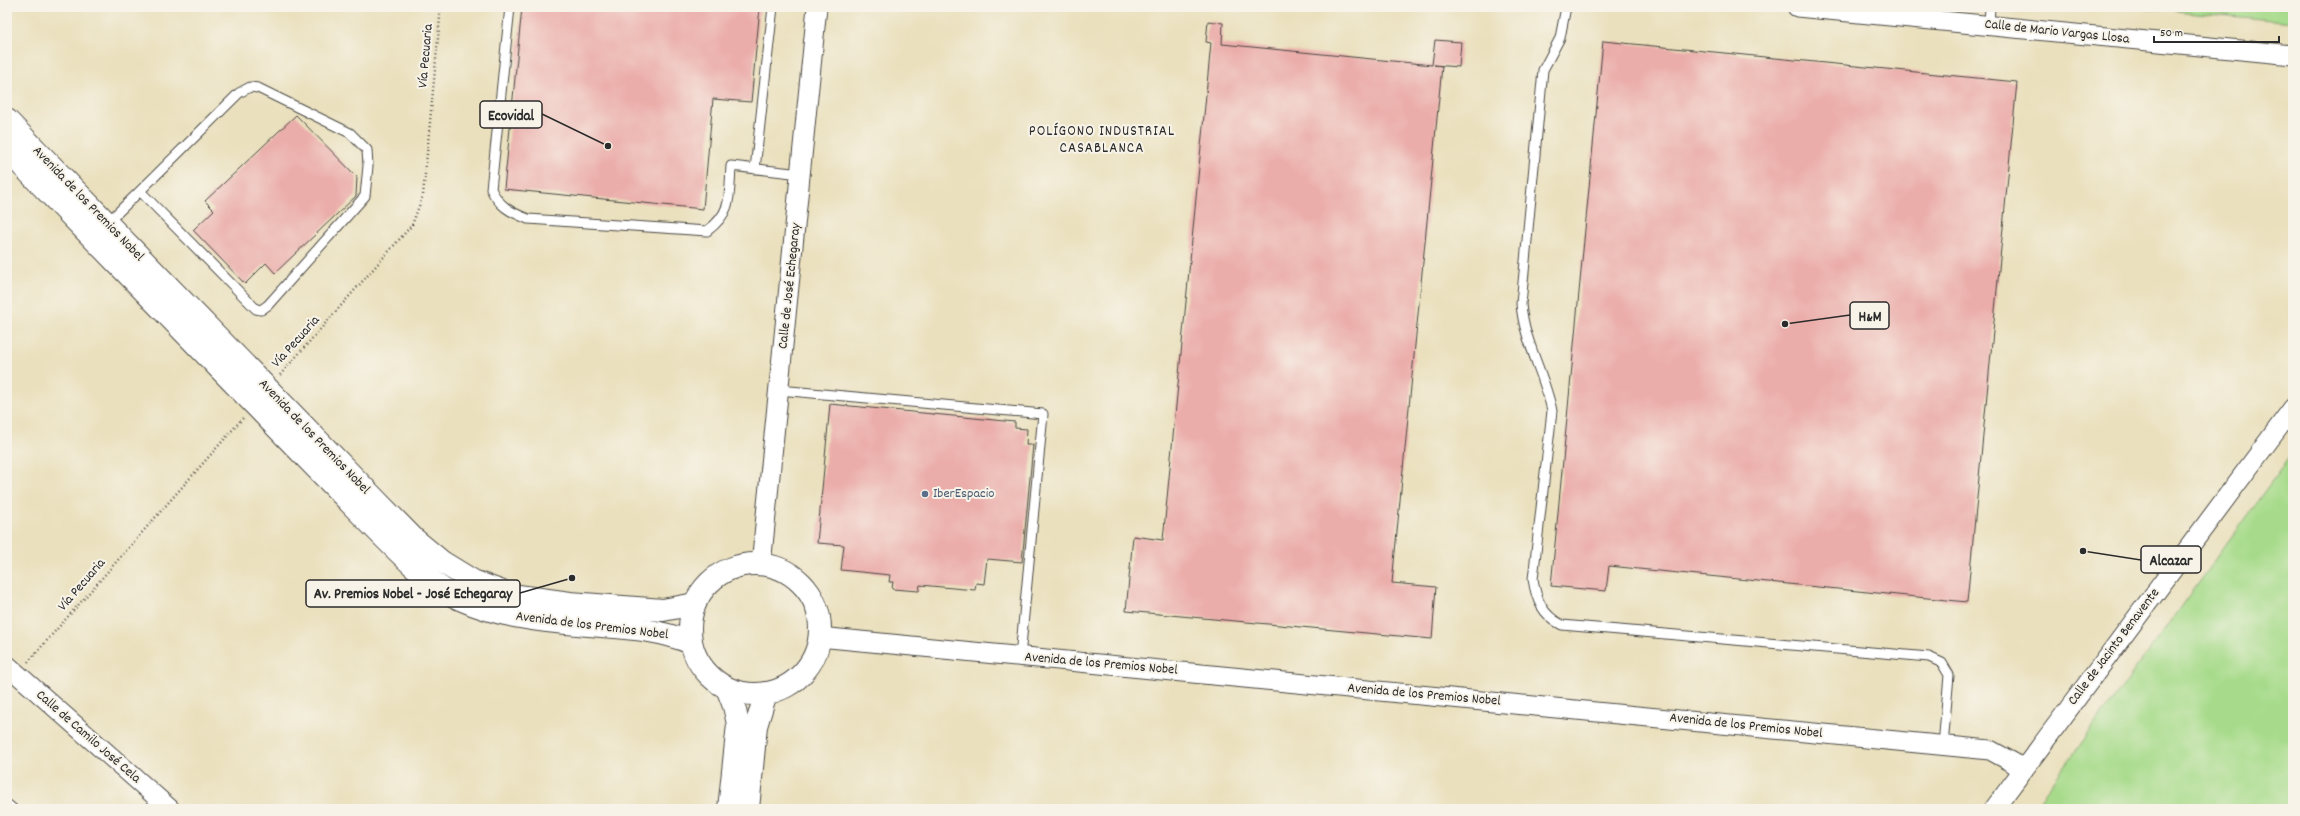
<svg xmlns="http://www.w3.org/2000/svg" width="2300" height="816" font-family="Dekko,sans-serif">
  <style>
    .green { fill: #a7db8b; stroke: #69835b }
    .building { fill: #ebadaa }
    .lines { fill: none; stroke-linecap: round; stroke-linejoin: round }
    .lane-casing { stroke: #484641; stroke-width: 11 }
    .street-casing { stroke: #484641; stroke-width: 21 }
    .secondary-casing { stroke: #484641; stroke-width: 24 }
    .path { stroke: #484641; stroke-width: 2.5; stroke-dasharray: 1 3; stroke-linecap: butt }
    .lane { stroke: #fff; stroke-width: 9 }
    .street { stroke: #fff; stroke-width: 19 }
    .secondary { stroke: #fff; stroke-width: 22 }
    .service-dot { fill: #5c6f8a; stroke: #f7f3e8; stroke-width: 1.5 }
    .labels { text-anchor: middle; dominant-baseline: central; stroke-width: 4; stroke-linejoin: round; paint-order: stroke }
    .street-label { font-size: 14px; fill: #2b2b2b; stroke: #f7f3e8 }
    .service-label { font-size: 14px; fill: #4e5e75; stroke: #f7f3e8; text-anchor: start }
    .neighbourhood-label { font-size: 15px; letter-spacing: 1px; fill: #2b2b2b; stroke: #f7f3e8 }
    .leader { fill: none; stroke: #2b2b2b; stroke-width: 1.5 }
    .callout-dot { fill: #2b2b2b; stroke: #f7f3e8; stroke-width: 1.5 }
    .callout { fill: #f7f3e8; stroke: #2b2b2b; stroke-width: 1.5 }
    .callout-label { font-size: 15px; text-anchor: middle; font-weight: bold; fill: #2b2b2b }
  </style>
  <rect width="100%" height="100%" fill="#f7f3e8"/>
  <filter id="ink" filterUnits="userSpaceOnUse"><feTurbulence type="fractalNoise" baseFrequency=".025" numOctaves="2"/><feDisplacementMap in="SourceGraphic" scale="8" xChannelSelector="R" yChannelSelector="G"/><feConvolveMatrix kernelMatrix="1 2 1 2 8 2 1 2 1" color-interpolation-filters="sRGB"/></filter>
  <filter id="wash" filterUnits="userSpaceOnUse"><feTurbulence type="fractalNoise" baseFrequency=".012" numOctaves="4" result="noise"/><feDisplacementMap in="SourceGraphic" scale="16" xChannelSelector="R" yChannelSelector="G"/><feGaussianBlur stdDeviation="0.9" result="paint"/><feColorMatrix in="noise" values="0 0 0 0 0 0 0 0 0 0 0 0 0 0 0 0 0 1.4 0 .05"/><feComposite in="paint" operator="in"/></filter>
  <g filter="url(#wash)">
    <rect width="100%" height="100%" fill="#eae0bd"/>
    <g class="green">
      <path d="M2135,7h158v15z"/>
      <path d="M2293,452v357h-261l19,-24z"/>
    </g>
    <g id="blocks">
      <g class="building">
        <path d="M522,7h238l-9,95 -38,-3 -10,110 -199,-20z"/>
        <path d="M1208,21l15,2 -1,21 210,21 3,-25 26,2 -2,25 -25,-2 8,1 -50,517 44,4 -4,52 -306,-28 7,-75 30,4 48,-497 -5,-1z"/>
        <path d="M1603,41l414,41 -50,520 -358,-36 -3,25 -55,-5z"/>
        <path d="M296,115l61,62 -1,19 -81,77 -9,-10 -21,21 -52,-54 21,-20 -9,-9z"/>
        <path d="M830,404l185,18v6l12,1 -1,16h7l-11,117 -35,-3 -3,25 -8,-1 -1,7 -55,-5 -1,6 -27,-2 1,-7h-4l1,-7 -49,-5 3,-25 -27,-2z"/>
      </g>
    </g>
  </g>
  <g filter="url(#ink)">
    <use href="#blocks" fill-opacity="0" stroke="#484641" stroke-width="1"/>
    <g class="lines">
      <g class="lane-casing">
        <g id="lane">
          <path d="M510,7l-19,182c8,17 19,23 37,30l179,12c26,-19 22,-36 24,-65l70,8"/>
          <path d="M1566,7l-6,31 -17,32 -22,234c3,38 24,71 31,107l-19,168c3,20 9,36 29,46l367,32 13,6 7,12 -6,71"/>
          <path d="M1989,25l1,-18"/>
          <path d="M755,169l18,-162"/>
          <path d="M107,223l33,-32 116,118 5,1 7,-5 97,-109 3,-30 -1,-16 -17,-17 -92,-45 -8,-1 -11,6 -99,98"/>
          <path d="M779,390l264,24 -23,243"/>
          <path d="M7,804l6,5"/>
        </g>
      </g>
      <g class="street-casing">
        <g id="street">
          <path d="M1797,7l496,48"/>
          <path d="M761,565l56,-558"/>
          <path d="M819,637l1171,113 22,12 11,8"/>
          <path d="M7,665l163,144"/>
          <path d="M1994,809l299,-401"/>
        </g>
      </g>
      <g class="secondary-casing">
        <g id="secondary">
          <path d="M7,120l365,376 41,42 29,24 31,19 38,14 59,8 93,7 32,-6"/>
          <path d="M7,150l348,358c28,28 70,75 105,91 38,17 78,22 118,25 38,4 78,3 113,19"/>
          <circle cx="755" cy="629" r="65"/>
          <path d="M727,688l7,18 4,18 -9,85"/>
          <path d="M748,809l8,-83 10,-33"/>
        </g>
      </g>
      <g class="path">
        <path d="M280,375l132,-150 11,-30 18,-188"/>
        <path d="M28,662l215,-244"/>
      </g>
      <use href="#lane" class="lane"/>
      <use href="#street" class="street"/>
      <use href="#secondary" class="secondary"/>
    </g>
  </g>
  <circle class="service-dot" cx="925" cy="494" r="4"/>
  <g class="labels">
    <g class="street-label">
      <text transform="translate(2057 32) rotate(6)">Calle de Mario Vargas Llosa</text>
      <text transform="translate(426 56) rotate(-85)">Vía Pecuaria</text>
      <text transform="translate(88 204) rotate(46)">Avenida de los Premios Nobel</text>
      <text transform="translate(790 286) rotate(-84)">Calle de José Echegaray</text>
      <text transform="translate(296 342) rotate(-48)">Vía Pecuaria</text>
      <text transform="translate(314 437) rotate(46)">Avenida de los Premios Nobel</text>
      <text transform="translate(82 585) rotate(-49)">Vía Pecuaria</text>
      <text transform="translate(592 626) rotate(7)">Avenida de los Premios Nobel</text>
      <text transform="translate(2114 647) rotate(-53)">Calle de Jacinto Benavente</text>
      <text transform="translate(1101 664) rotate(5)">Avenida de los Premios Nobel</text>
      <text transform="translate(1424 695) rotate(5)">Avenida de los Premios Nobel</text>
      <text transform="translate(1746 726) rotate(6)">Avenida de los Premios Nobel</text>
      <text transform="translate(88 737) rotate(41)">Calle de Camilo José Cela</text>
    </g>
    <g class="service-label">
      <text x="933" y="494">IberEspacio</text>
    </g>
    <g class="neighbourhood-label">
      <text x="1102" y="132">POLÍGONO INDUSTRIAL<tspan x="1102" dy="17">CASABLANCA</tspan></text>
    </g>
  </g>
  <path class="leader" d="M608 146L542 114M1785 324L1850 315M2083 551L2141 560M572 578L520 593"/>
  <g class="callout-dot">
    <circle cx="608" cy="146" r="4"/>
    <circle cx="1785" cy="324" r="4"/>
    <circle cx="2083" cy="551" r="4"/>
    <circle cx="572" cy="578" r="4"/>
  </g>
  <g class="callout">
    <rect x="480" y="101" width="62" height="27" rx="4"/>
    <rect x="1850" y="302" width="39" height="27" rx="4"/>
    <rect x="2141" y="546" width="60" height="27" rx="4"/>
    <rect x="306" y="580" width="214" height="27" rx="4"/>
  </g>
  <g class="callout-label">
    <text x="511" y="120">Ecovidal</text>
    <text x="1870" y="321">H&amp;M</text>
    <text x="2171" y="565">Alcazar</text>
    <text x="413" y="598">Av. Premios Nobel - José Echegaray</text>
  </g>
  <rect width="2300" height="816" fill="none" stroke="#f7f3e8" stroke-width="24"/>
  <path d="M2154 36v6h125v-6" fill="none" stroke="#2b2b2b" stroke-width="2"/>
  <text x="2160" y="36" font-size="12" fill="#2b2b2b" stroke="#f7f3e8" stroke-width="3" paint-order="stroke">50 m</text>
</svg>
